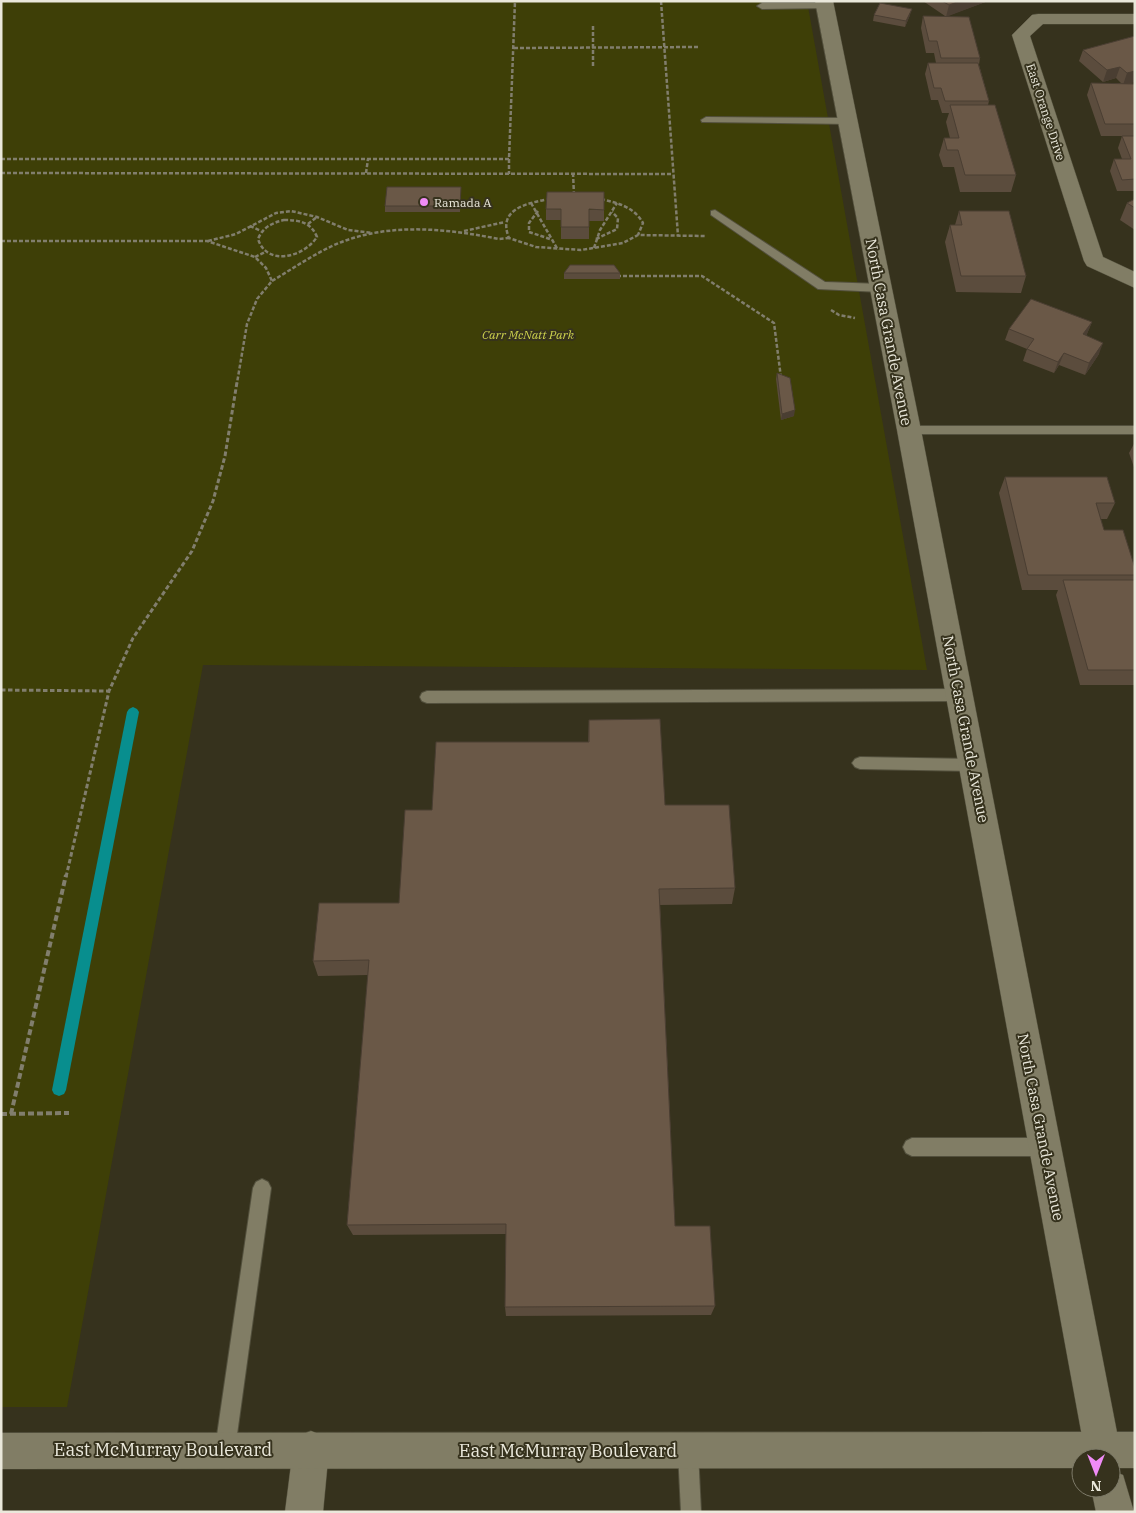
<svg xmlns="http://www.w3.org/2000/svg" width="1136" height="1513" font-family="'IBM Plex Serif',serif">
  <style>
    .green { fill: #3e3f07 }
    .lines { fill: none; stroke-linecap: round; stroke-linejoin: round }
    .stream { fill: #088e8e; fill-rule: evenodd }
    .service-casing { stroke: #53503d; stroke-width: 2 }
    .minor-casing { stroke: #53503d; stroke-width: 1 }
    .tertiary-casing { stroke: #53503d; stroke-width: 1 }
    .path-far2 { stroke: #817e6d; stroke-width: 2.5; stroke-dasharray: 4 2; stroke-linecap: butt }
    .path-far1 { stroke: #817e6d; stroke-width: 3; stroke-dasharray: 4.5 2.5; stroke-linecap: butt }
    .path { stroke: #817e6d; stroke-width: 4; stroke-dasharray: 6 3; stroke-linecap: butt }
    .service { fill: #817d65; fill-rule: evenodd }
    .minor { fill: #817d65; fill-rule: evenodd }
    .tertiary { fill: #817d65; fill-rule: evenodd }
    .wall { fill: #5b4c3d }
    .shaded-wall { fill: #4a3e32 }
    .building { fill: #6a5847; stroke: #4a3e32 }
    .poi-dot { fill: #f08bf6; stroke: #36321d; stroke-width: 2 }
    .labels { text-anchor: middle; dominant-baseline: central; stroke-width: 4; stroke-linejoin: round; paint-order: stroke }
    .far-street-label { font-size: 12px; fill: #eae8db; stroke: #36321d }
    .far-poi-label { font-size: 12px; fill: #eae8db; stroke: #36321d; text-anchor: start }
    .far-park-label { font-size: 12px; font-style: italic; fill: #cdd24c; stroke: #36321d }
    .street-label { font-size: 15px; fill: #eae8db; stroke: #36321d }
    .near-street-label { font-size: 18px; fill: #eae8db; stroke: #36321d }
  </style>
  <rect width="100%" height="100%" fill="#36321d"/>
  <path class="green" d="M1,1h806l120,669 -724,-5 -136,742h-66z"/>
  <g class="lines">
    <path class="stream" d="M133,707l4,2 2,3 -73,378 -2,4 -5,2 -5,-2 -2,-4 75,-378 2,-3z"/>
    <g class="service-casing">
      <g id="service">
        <path d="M825,3l3,1v4l-66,1 -5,-3 5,-3z"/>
        <path d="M706,117l142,1 5,3 -5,3 -146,-2 -1,-2z"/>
        <path d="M715,210l110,72 56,2 6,4 -6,4 -63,-3 -107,-74v-4z"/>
        <path d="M909,426h226v8h-226l-6,-4z"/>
        <path d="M959,689l5,2 2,4 -2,4 -5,2 -532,2 -5,-2 -2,-4 2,-4 5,-2z"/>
        <path d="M860,757l113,2 5,2 3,4 -3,4 -5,2 -113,-2 -5,-2 -3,-4 3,-4z"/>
        <path d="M912,1138h133l6,3 3,6 -3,6 -6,3h-133l-6,-3 -3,-6 3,-6z"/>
        <path d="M262,1179l6,3 3,6 -36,261 -3,7 -7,3 -7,-3 -3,-7 38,-261 3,-6z"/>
        <path d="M688,1441l7,3 3,7 3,61h-20l-3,-61 3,-7z"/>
      </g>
    </g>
    <g class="minor-casing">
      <g id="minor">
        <path d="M815,1h18l88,429 201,1028 -7,14 8,3 11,37h-38l-5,-24h20v-30h-25l-189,-1028z"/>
        <path d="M1038,14h97v10h-92l-13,12 73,221 32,15v16l-48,-22 -3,-5 -72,-226 20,-20z"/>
        <path d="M311,1431l13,5 5,13 -6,63h-38l8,-63 5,-13z"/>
      </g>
    </g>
    <g class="tertiary-casing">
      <path id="tertiary" d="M1135,1432v36h-24v-10h-30v10l-1080,1v-36z"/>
    </g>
    <g class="path-far2">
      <path d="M661,1l17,235"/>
      <path d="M593,26v42"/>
      <path d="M514,48l185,-1"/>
      <path d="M1,159h508l6,-158"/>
      <path d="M509,159v15"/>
      <path d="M1,173l672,1"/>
      <path d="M366,173l2,-14"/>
      <path d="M573,173l1,22"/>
      <path d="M550,199c-23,4 -53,10 -41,39l27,9 45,3 42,-7 15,-8 67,1"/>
      <path d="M601,199c17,4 33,8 42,24l-5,12"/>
      <path d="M531,203l27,47"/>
      <path d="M538,211l-9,12v9l21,7"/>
      <path d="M284,220c15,0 27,2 33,17 -13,20 -50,30 -59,2 5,-12 14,-16 26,-19z"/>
      <path d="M308,224l9,-7"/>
      <path d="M250,226l11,5"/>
      <path d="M464,231l41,-9"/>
      <path d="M596,239l21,-10 1,-11 -6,-6"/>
      <path d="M1,241h206l48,16 11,11 6,13 -15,18 -10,25 -10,59"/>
      <path d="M208,241l28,-7 40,-21 15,-2 26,6 31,13 24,3"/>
      <path d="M594,248l6,-18 17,-27"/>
      <path d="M255,257l10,-5"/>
      <path d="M617,276h85l72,47 7,55"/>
      <path d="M272,281c20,-12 39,-25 60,-35 53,-24 111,-18 167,-7l10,-1"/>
      <path d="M831,310l8,5 16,3"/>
    </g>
    <g class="path-far1">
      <path d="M1,690l108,1"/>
      <path d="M66,877l43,-186 24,-53 59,-87 21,-50 12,-45 12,-74"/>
    </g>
    <g class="path">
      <path d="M1,1114l68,-1"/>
      <path d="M11,1114l55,-239"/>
    </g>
    <use href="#service" class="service"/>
    <use href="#minor" class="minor"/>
    <use href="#tertiary" class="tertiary"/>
  </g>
  <g class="wall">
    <path d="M923,1h65l-41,15 33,42 -1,7 10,36 -1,4 28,70 -5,17h-51l-6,-25h-11l-4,-12 5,-17h6l-4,-16 3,-9h-7l-4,-13h-7l-6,-26 3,-11h8l-2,-10h-8l-5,-25 2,-12h22z"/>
    <path d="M874,15h36l-5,12 -32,-6z"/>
    <path d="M1135,36v46l-6,1 6,1v52h-34l-14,-41 4,-12h30l-5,-5 -13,4 -24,-21 4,-11z"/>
    <path d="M1122,136h13v55h-18l-7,-20 4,-12h8l-4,-11z"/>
    <path d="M461,187l-1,25h-75v-6z"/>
    <path d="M1135,199v31l-15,-10 7,-17z"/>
    <path d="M546,209l58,1v11h-15v18h-28v-19h-15z"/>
    <path d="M959,211l67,65 -5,17 -65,-1 -11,-50 5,-17h5z"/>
    <rect x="564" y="273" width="56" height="6"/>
    <path d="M1092,322l-6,14 13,18 -14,21 -26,-10 -5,8 -31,-12 4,-12 -22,-9 4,-11z"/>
    <path d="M777,373l17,43 -13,4 -5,-41z"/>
    <path d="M1135,442v28l-6,-17z"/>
    <path d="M1005,477l110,26 -8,16h-7l4,11 31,38v117h-55l-24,-90 2,-5h-36l-23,-97z"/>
    <path d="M589,720l76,85 70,83 -3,16 -72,1 15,321 40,80 -4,9 -205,1 -1,-9 1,-73 -153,1 -6,-10 21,-250 -50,1 -5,-15 86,-58 33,-93 156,-68z"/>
  </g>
  <g class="shaded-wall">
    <path d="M960,1h28l-42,16 3,-12z"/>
    <path d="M912,9l-2,6 -5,12 1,-6z"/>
    <path d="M1120,67l-4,11 -13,4 4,-12z"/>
    <path d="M1135,71v11l-12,3 4,-12z"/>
    <path d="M1092,322l-5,12 -9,12 5,-12z"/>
    <path d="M1103,343l-4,11 -14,21 4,-12z"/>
    <path d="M1064,353l-5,12 -5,8 4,-11z"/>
    <path d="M795,410l-1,6 -13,4 1,-6z"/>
  </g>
  <g class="building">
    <path d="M942,1h18l-11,4z"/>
    <path d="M880,3l32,6 -6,12 -32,-6z"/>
    <path d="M923,16l46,1 11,41h-39l-4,-17h-8z"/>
    <path d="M1135,36v35l-8,2 -7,-6 -13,3 -24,-20z"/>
    <path d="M928,63h50l11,38h-44l-4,-13h-7z"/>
    <path d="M1091,83l44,1v40h-30z"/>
    <path d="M950,105h45l21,70h-51l-7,-25h-11l-3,-12h15z"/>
    <path d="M1122,136h13v43l-13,1 -8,-21h17z"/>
    <path d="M387,187h74l-1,19h-75z"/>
    <path d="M547,192h57v18l-15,-1v18h-28v-18h-15z"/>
    <path d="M1135,199v9l-8,-5z"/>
    <path d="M959,211h50l17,65h-65l-11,-51h12z"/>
    <path d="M570,265h44l6,8h-56z"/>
    <path d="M1031,299l61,23 -9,12 20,9 -14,20 -25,-10 -6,9 -31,-13 7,-10 -25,-10z"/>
    <path d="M777,373l13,5 5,32 -13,4z"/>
    <path d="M1005,477h102l8,26h-19l8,27h19l12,38v7h-107z"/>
    <path d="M1063,580h72v90h-47z"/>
    <path d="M660,719l5,86h64l6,83 -76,1 16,337h35l5,80 -210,1 1,-83 -159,1 22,-265 -56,1 6,-58h80l6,-93h27l4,-68h153v-22z"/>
  </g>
  <circle class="poi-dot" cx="424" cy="202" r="5"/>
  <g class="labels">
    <g class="far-street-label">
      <text transform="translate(1046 112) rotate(72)">East Orange Drive</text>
    </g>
    <g class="far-poi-label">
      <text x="434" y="202">Ramada A</text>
    </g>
    <g class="far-park-label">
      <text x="528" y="334">Carr McNatt Park</text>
    </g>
    <g class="street-label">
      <text transform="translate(889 332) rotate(79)">North Casa Grande Avenue</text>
      <text transform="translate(966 729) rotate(79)">North Casa Grande Avenue</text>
      <text transform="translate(1041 1127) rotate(79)">North Casa Grande Avenue</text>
    </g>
    <g class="near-street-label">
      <text x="163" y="1449">East McMurray Boulevard</text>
      <text x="568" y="1450">East McMurray Boulevard</text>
    </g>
  </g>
  <rect width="1136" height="1513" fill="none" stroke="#eae8db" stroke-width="5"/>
  <g transform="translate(1096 1473) rotate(180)"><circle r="24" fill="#36321d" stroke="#7e7b69"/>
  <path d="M0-4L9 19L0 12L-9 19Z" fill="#f08bf6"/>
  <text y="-8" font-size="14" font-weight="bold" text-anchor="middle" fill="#eae8db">N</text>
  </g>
</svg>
